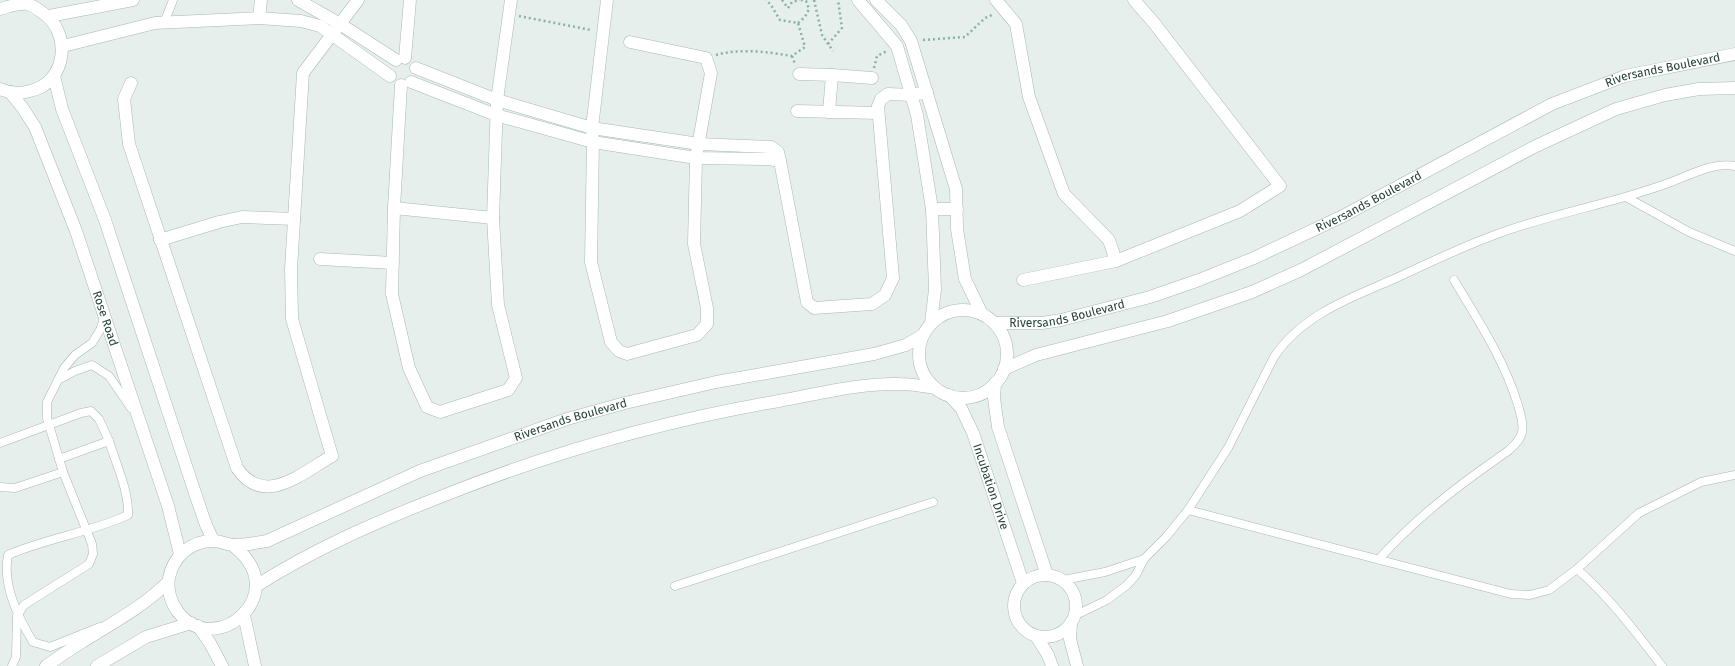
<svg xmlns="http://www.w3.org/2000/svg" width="1735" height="666" font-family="'Fira Sans',sans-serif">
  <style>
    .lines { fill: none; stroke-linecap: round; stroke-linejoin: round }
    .service-casing { stroke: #a8b8b2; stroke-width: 9 }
    .minor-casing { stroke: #a8b8b2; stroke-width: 13 }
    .tertiary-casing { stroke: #a8b8b2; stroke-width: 13 }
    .path { stroke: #86b3a5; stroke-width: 2.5; stroke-dasharray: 2 3; stroke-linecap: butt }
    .service { stroke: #fff; stroke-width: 8 }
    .minor { stroke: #fff; stroke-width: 12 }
    .tertiary { stroke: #fff; stroke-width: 12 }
    .labels { text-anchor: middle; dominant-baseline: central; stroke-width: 4; stroke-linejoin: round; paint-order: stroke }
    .street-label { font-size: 12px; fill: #24423a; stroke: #f7fbf9 }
  </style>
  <rect width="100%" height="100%" fill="#e6efeb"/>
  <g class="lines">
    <g class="service-casing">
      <g id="service">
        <path d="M164,23l9,-23"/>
        <path d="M1626,197l63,35 46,19"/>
        <path d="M58,380l6,-12 11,-13 17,-12 8,-13 5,-14"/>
        <path d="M0,443l81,-30 10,-2 8,8 10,22 -50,18"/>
        <path d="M0,487l15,1 48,-16"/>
        <path d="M1188,510l323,84 19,1 19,-5 28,-21 62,-56 62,-31 34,-7"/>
        <path d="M1379,559c40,-44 80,-74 129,-108 5,-5 13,-11 14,-19 2,-9 -2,-19 -4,-27 -14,-46 -40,-85 -64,-125"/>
        <path d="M1577,569c34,30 57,61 85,97"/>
        <path d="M1063,580l42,-8 39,-13"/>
        <path d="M675,586l258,-84"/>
        <path d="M1076,615l31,-15 20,-15 9,-10 8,-16 22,-22 22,-27 40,-62 46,-91c28,-42 76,-59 120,-78 35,-16 69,-33 106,-46 41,-15 83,-24 125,-36 17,-5 33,-10 49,-16 20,-8 40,-19 61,-15"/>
        <path d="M100,627l-50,20 -17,-5c-15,-25 -31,-57 -25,-87 38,-17 81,-22 120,-40 1,-24 -12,-51 -19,-74"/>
        <path d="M12,666l4,-9 1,-41 7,-11 65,-41 4,-10 -1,-10 -29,-72 -16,-54v-16l11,-22 17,-9 17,-6 17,11 22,32"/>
      </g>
    </g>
    <g class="minor-casing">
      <g id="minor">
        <path d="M298,0l42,24 56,36"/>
        <path d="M607,0l-15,128 1,14 -2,120 20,80 8,9 8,3 70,-19 10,-11v-16l-13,-64 2,-86 15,-85 -5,-15 -76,-16"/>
        <path d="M858,0l39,46 20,69 15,94 3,80 -4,34"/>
        <path d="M876,0l25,25 10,16 45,148 1,40 8,50 17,35"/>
        <path d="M996,0l20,24 13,73 35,97 45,46 7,21 124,-50 40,-25 -126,-163 -20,-23"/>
        <path d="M49,16l84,-16"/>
        <path d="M259,18l2,-18"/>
        <path d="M63,46l92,-23 104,-5 42,3 19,5 70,50"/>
        <path d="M405,58l5,-58"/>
        <path d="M416,68l81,32 95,28 107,16 72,3 7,5 2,9 27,141 7,6 58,-4 13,-9 8,-17 -15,-172 3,-7 7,-5 24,1 15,-3"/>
        <path d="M799,74l33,1 -3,37"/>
        <path d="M832,75l40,3"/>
        <path d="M411,82l85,33 97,27 103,16 73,1 11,2"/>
        <path d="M131,83l-7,16 5,45 108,324c27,40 65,5 95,-12l-40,-137 -1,-50 12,-196 55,-73"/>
        <path d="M401,85l-7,123 -2,86 17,74 18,39 13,5 68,-22 8,-12 -18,-73 -5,-87 4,-118 14,-100"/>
        <path d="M797,111l81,2"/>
        <path d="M394,208l99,10"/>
        <path d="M932,209h25"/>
        <path d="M160,240l59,-18 23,-5 52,2"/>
        <path d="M320,259l73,4"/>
        <path d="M1023,280l93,-19"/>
        <path d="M995,383l-1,15 4,29 49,148"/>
        <path id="s1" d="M949,395l12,13 12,25 50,150"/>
        <circle cx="1045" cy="606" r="31"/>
        <path d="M1071,624l-1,15 7,27"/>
        <path d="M1036,636l12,19 4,11"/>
      </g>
    </g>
    <g class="tertiary-casing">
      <g id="tertiary">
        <path d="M0,9c8,-2 18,-6 27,-5 5,1 12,6 16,9 29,20 24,70 -13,78 -10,3 -21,2 -30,-2"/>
        <path d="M54,76l8,33 43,111 91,276 10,29 7,15"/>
        <path id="s2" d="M10,92l12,15 13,20 41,104 92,275 12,48"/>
        <circle cx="963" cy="354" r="44"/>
        <path id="s3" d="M994,323h48l19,-3 89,-23 49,-17 55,-22 89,-42 209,-112 73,-28 110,-22"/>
        <path d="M1004,369l32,-14 132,-34 84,-29 49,-22 235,-124 80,-37 49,-14 34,-6 36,-1"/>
        <path id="s4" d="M232,545c64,47 -17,116 -54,67 -7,-9 -11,-22 -9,-34 4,-21 22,-38 45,-37 7,0 13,4 20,4 12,0 22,-2 33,-4l153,-70 147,-52 58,-16 91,-21 158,-28 32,-9 17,-10"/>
        <path d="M256,586c58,-37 120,-64 184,-89 110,-44 222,-76 339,-96 39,-7 80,-18 121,-17 12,0 23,2 35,4"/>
        <path d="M244,615l11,51"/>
        <path d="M198,626l12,17 12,23"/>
        <path d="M46,666c12,-8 24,-17 36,-24 30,-19 61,-35 86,-60"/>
        <path d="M97,666l49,-29 45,-14"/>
      </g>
    </g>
    <g class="path">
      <path d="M782,0l6,8 4,-6 8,-2"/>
      <path d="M814,0l8,35 11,16"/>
      <path d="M519,16l72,14"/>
      <path d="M798,23l7,-6 4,-8 -3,-8 -5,-1"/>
      <path d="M923,40l42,-3 20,-19 9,-4"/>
      <path d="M828,44l14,-16 -4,-28"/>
      <path d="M716,55c23,-7 52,-3 76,1l13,-9 -7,-24 -18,-3 -9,-15 -5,-5"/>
      <path d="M792,56l3,8"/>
      <path d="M874,68l3,-12 10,-5"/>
    </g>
    <use href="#service" class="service"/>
    <use href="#minor" class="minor"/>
    <use href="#tertiary" class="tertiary"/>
  </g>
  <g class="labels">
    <g class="street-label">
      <text stroke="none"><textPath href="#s3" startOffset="722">Riversands Boulevard</textPath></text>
      <text stroke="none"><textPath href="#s3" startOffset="398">Riversands Boulevard</textPath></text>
      <text stroke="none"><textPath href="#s3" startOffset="74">Riversands Boulevard</textPath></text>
      <text stroke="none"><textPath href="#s2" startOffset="247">Rose Road</textPath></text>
      <text stroke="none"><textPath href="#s4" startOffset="636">Riversands Boulevard</textPath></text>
      <text stroke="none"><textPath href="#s1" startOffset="102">Incubation Drive</textPath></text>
    </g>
  </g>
</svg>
